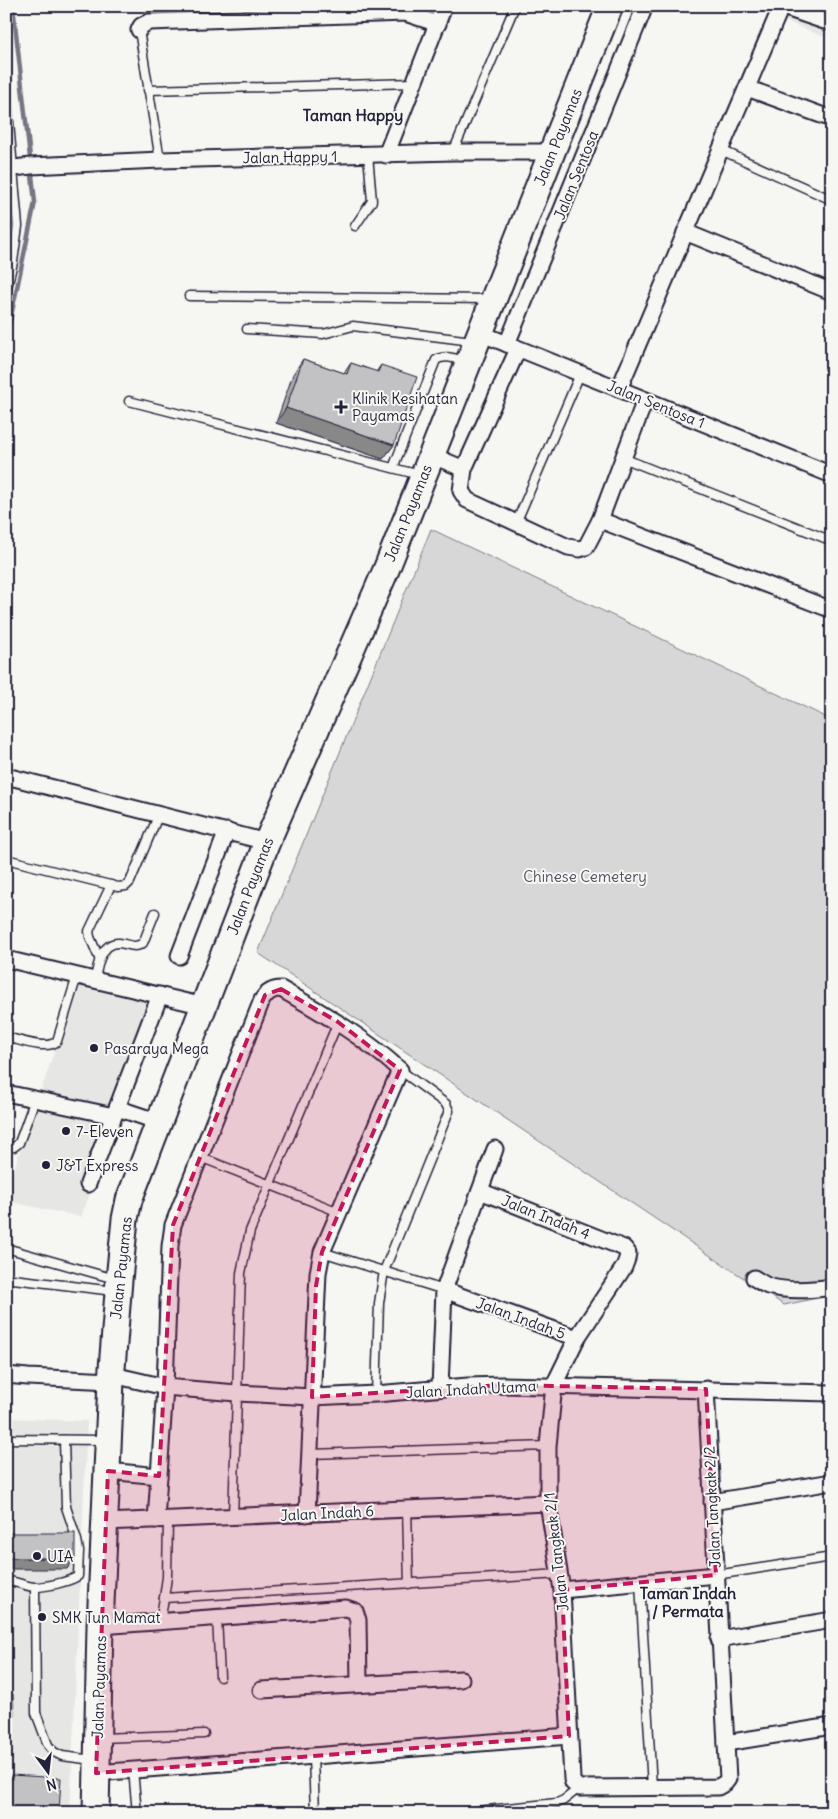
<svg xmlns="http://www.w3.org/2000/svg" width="838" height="1819" font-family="Delius,sans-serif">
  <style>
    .built { fill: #e6e6e4 }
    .green { fill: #d7d7d7; stroke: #7c7c89 }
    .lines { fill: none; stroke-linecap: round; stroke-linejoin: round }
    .stream { stroke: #757583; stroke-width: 4.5 }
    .service-casing { stroke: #22223b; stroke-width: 11 }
    .minor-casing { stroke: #22223b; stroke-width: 19 }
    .trunk-casing { stroke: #22223b; stroke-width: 29 }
    .service { stroke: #f6f6f2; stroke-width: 8 }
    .minor { stroke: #f6f6f2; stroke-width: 15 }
    .trunk { stroke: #f6f6f2; stroke-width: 25 }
    .wall { fill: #a7a7a9; stroke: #22223b }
    .shaded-wall { fill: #888889; stroke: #22223b }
    .building { fill: #c2c2c4; stroke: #22223b }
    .marked { fill: #c2185b; fill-opacity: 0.2; stroke: #c2185b; stroke-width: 4; stroke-dasharray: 10 6; stroke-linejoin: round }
    .poi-dot { fill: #22223b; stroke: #f6f6f2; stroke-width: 2 }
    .labels { text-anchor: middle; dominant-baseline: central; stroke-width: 4; stroke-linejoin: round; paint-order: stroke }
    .street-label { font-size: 15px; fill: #22223b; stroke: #f6f6f2 }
    .poi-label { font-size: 15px; fill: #22223b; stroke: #f6f6f2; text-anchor: start }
    .park-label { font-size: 15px; fill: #4f4f62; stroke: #f6f6f2 }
    .neighbourhood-label { font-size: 16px; font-weight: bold; fill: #22223b; stroke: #f6f6f2 }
  </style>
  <rect width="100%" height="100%" fill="#f6f6f2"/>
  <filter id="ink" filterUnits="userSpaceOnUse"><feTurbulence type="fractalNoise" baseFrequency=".02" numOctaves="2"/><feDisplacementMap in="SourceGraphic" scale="10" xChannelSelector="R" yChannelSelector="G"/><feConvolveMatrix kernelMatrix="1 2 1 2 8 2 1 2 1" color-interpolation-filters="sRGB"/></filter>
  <g filter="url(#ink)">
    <g class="built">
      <path d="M747,6h85v34z"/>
      <path d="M79,980l85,22 -83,215 -75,-16v-9z"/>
      <path d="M6,1418l81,3 -17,392h-64z"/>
    </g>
    <path class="green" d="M431,529l401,191v575l-48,10 -526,-352z"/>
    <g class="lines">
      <path class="stream" d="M6,340l29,-138 -22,-196"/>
      <g class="service-casing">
        <g id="service">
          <path d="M139,30l21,130"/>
          <path d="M6,88l12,138 -5,36 -7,30"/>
          <path d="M148,90l267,-7"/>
          <path d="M721,150l111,50"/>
          <path d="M453,152l62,-146"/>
          <path d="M355,226l17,-25 -4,-46"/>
          <path d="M189,296l300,3"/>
          <path d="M247,329l76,5 30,-8 119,15"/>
          <path d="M129,401l291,74"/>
          <path d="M623,458l209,83"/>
          <path d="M393,468l43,-108c9,-6 20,-1 30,1"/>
          <path d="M516,523l64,-149"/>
          <path d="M6,859l112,28 8,-1 4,-4 29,-68"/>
          <path d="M99,958l-9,-21 -1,-6 22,-46"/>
          <path d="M95,980c2,-13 6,-38 24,-37 9,1 16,6 24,0l12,-30"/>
          <path d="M6,1037c13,3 42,14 51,4l20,-65"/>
          <path d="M6,1148l8,-1 5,-4 16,-44"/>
          <path d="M200,1157l139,55"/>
          <path d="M6,1248l109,31"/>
          <path d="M322,1252l122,38"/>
          <path d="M6,1280l7,-1 101,12"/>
          <path d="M376,1394l3,-91 5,-32 65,-160 -3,-7 -46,-34"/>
          <path d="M6,1439l98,1"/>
          <path d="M311,1454l237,-8"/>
          <path d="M407,1509l2,75"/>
          <path d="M233,1517l8,-244 9,-42 88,-209"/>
          <path d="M168,1520l-1,57 -3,21 397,-24"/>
          <path d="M716,1575l116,-18"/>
          <path d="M6,1581c10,0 19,5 28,6 11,0 35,-5 44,-11l1,-25 -2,-11 -11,-33 -2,-67"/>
          <path d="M640,1583l12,204"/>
          <path d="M35,1587l1,126 12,32 6,7 8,4 31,4"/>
          <path d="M217,1618l3,59"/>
          <path d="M160,1622l4,-24"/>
          <path d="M102,1738l102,-4"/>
          <path d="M313,1756l2,57"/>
          <path d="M133,1770l4,43"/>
          <path d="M458,1813l99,-10 7,-3 15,-12"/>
        </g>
      </g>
      <g class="minor-casing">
        <g id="minor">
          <path d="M780,6l44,15h8"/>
          <path d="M139,30l2,-4 8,-4 256,-9 33,11"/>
          <path d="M747,88l85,31"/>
          <path d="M386,155l58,-149"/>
          <path d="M6,169l25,-3 129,-6 293,-8h99"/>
          <path d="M685,232l147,60"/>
          <path d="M480,333l352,142"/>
          <path d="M507,344l138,-338"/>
          <path d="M619,389l162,-382"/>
          <path d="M431,455l33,14 54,-120"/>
          <path d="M464,469l-3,22 6,9 101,47 12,2 6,-2 14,-27 45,-120"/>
          <path d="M600,520l232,90"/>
          <path d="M6,776l261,66"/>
          <path d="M179,956l48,-125"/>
          <path d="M6,959l198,47"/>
          <path d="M6,1093l108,23"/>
          <path d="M117,1108l42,14"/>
          <path d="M88,1184l72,-189"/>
          <path d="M480,1191l144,57 4,5 -1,6 -3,8 -47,71 -23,47 -6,61v57l14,87 10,189 1,4 6,5 139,-1 7,-4 3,-4 -22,-390"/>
          <path d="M754,1278c4,2 9,6 14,8 20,6 44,4 64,1"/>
          <path d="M444,1290l133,48"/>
          <path d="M6,1375l22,2 83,4"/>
          <path d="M113,1375l52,12 72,6 75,4 64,-3 92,-8 34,-1 330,8"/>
          <path d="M440,1388l4,-98 51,-141"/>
          <path d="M108,1471l51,5"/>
          <path d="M712,1502l120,-20"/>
          <path d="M156,1520l9,-133 5,-141 3,-21 89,-225c5,-8 10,-11 19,-11 42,24 83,48 119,81l-78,182 -4,21 -11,241"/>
          <path d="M105,1522l443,-19"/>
          <path d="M562,1590l154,-15"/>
          <path d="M100,1626l246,-18 9,3 3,9 1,64"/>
          <path d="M719,1639l113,-19"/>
          <path d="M261,1690l200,-11"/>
          <path d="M726,1743l106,-17"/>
          <path d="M96,1773l473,-37"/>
        </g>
      </g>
      <g class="trunk-casing">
        <path id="trunk" d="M96,1813l4,-187 11,-245 8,-101 6,-61 4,-19 138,-358 119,-272 224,-564"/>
      </g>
      <use href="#service" class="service"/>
      <use href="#minor" class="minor"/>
      <use href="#trunk" class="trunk"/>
    </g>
    <g class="wall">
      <path d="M303,359l41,14 7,-10 25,9 5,-7 13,80 -11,14 -107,-36 17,-49z"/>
      <path d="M11,1775l48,38h-53v-31z"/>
    </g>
    <g class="shaded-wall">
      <path d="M286,408l108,37 -11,14 -107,-36z"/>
      <path d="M6,1558h69l-8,11h-61z"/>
      <path d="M6,1717h8l-8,11z"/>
    </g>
    <g class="building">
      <path d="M303,359l44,15 4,-11 27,9 3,-7 36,12 -23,68 -108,-37z"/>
      <rect x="6" y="1533" width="69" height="25"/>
      <path d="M6,1600h4l-1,68h-3z"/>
      <path d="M13,1694l1,23h-8v-22z"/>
      <path d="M11,1775l50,3 -2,35h-50z"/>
    </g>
  </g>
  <path class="marked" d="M281,989l57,33 62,48 -78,182 -6,34 -4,111 190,-12 204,4 10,186 -154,15 7,146 -473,37 12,-302 51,5 14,-251 92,-230z"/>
  <g class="poi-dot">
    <path d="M338.5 399.5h5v5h5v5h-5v5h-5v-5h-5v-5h5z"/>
    <circle cx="94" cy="1048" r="5"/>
    <circle cx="66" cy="1131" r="5"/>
    <circle cx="46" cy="1165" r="5"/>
    <circle cx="37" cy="1556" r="5"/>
    <circle cx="42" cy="1617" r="5"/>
  </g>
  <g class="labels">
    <g class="street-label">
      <text transform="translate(558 137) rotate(-68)">Jalan Payamas</text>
      <text transform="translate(290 157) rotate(-1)">Jalan Happy 1</text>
      <text transform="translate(576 175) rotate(-68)">Jalan Sentosa</text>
      <text transform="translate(656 404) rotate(22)">Jalan Sentosa 1</text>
      <text transform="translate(408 513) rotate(-68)">Jalan Payamas</text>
      <text transform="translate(250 886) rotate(-69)">Jalan Payamas</text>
      <text transform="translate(546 1217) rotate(22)">Jalan Indah 4</text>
      <text transform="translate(121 1268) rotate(-84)">Jalan Payamas</text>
      <text transform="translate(521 1318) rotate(20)">Jalan Indah 5</text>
      <text transform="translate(471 1389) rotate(-3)">Jalan Indah Utama</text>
      <text transform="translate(712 1507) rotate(-93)">Jalan Tangkak 2/2</text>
      <text transform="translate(327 1513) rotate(-3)">Jalan Indah 6</text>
      <text transform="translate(556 1552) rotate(-97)">Jalan Tangkak 2/1</text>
      <text transform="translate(99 1687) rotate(-88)">Jalan Payamas</text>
    </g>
    <g class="poi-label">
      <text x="352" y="398">Klinik Kesihatan<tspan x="352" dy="17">Payamas</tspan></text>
      <text x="104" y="1048">Pasaraya Mega</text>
      <text x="76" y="1131">7-Eleven</text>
      <text x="56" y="1165">J&amp;T Express</text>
      <text x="47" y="1556">UIA</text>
      <text x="52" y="1617">SMK Tun Mamat</text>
    </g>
    <g class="park-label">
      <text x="585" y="876">Chinese Cemetery</text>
    </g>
    <g class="neighbourhood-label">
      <text x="353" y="115">Taman Happy</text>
      <text x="688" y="1593">Taman Indah<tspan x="688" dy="18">/ Permata</tspan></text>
    </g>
  </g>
  <rect width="838" height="1819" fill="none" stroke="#f6f6f2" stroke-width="25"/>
  <rect x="12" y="12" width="813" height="1794" fill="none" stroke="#22223b" stroke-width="2" filter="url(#ink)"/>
  <g transform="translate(48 1772) rotate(165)" stroke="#f6f6f2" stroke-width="4" paint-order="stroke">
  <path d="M0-4L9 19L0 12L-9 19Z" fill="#22223b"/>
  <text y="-8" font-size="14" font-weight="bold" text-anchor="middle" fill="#22223b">N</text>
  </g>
</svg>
